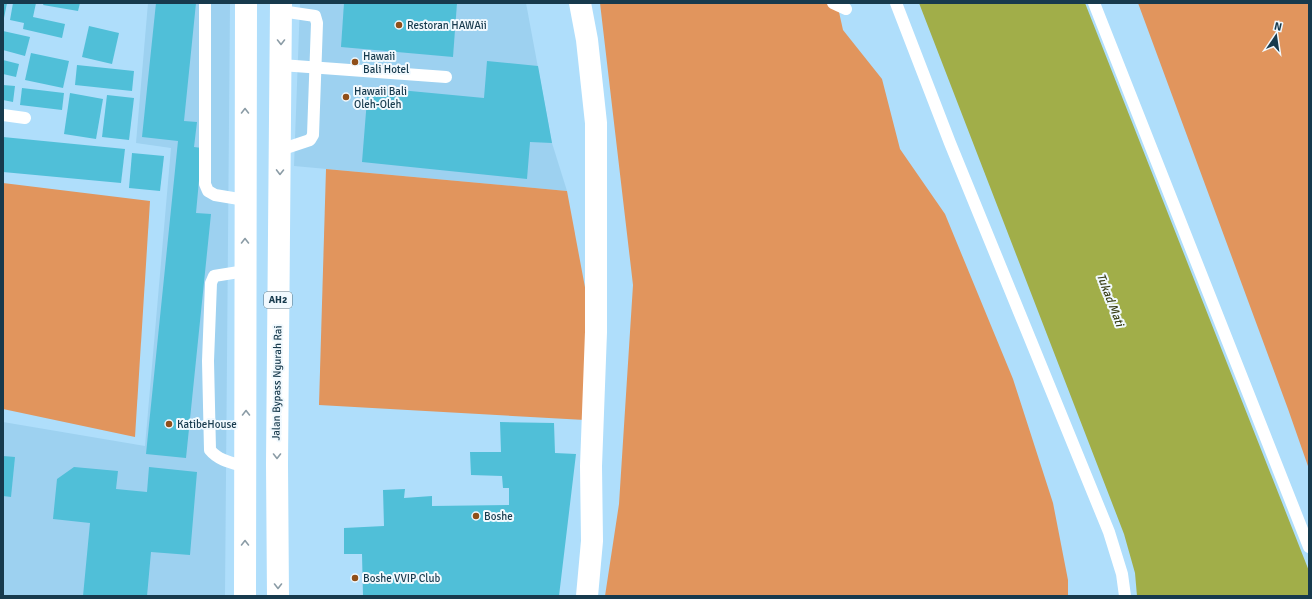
<svg xmlns="http://www.w3.org/2000/svg" width="1312" height="599" font-family="Signika,sans-serif">
  <style>
    .built { fill: #9dd1f0 }
    .green { fill: #e1955d }
    .water { fill: #a1ae49 }
    .building { fill: #50bfd8 }
    .lines { fill: none; stroke-linecap: round; stroke-linejoin: round }
    .lane { stroke: #fff; stroke-width: 12 }
    .street { stroke: #fff; stroke-width: 22 }
    .highway { stroke: #fff; stroke-width: 22 }
    .oneway { stroke: #8b9ca6 }
    .poi-dot { fill: #904f19; stroke: #f1f9fe; stroke-width: 1.5 }
    .labels { text-anchor: middle; dominant-baseline: central; stroke-width: 4; stroke-linejoin: round; paint-order: stroke }
    .shield { fill: #f1f9fe; stroke: #587382; stroke-width: 1 }
    .shield-label { font-size: 10px; font-weight: bold; fill: #173a4d }
    .poi-label { font-size: 11px; fill: #173a4d; stroke: #f1f9fe; text-anchor: start }
    .street-label { font-size: 11px; fill: #173a4d; stroke: #f1f9fe }
    .water-label { font-size: 12px; font-style: italic; fill: #3a3f16; stroke: #f1f9fe }
  </style>
  <rect width="100%" height="100%" fill="#afdefb"/>
  <g class="built">
    <path d="M148,3h82l-5,593h-222v-174l142,24 26,-298 -35,-5z"/>
    <path d="M300,3h226l26,140 15,48 -273,-25z"/>
  </g>
  <g class="green">
    <path d="M600,3h237l6,27 39,49 18,70 45,65 68,165 40,124 15,77v16h-463l14,-92 14,-219z"/>
    <path d="M1138,3h171v466l-21,-60z"/>
    <path d="M326,169l241,22 20,107 -2,122 -266,-15z"/>
    <path d="M3,183l147,18 -15,236 -132,-28z"/>
  </g>
  <path class="water" d="M919,3h166l224,568v25h-172l-2,-23 -11,-39z"/>
  <g class="building">
    <path d="M3,3h4l-3,15h-1z"/>
    <path d="M13,3h23l-3,14 32,7 -3,14 -39,-9 1,-6 -14,-3z"/>
    <path d="M44,3h36l-2,8 -35,-6z"/>
    <path d="M156,3h40l-12,118 13,1 -3,25 8,1 -6,65 15,1 -25,244 -40,-4 32,-313 -36,-4z"/>
    <path d="M344,3h113l-4,54 -112,-10z"/>
    <path d="M89,26l30,7 -7,31 -30,-7z"/>
    <path d="M3,31l27,6 -5,19 -22,-6z"/>
    <path d="M31,53l38,8 -6,27 -38,-8z"/>
    <path d="M3,60l16,4 -3,13 -13,-3z"/>
    <path d="M487,61l51,5 14,77 -22,-1 -3,37 -165,-17 6,-75 116,11z"/>
    <path d="M77,65l57,6 -2,20 -57,-6z"/>
    <path d="M3,85l12,1 -2,16 -10,-2z"/>
    <path d="M22,88l42,5 -2,17 -42,-5z"/>
    <path d="M70,93l33,6 -7,40 -32,-5z"/>
    <path d="M107,95l27,3 -5,42 -27,-3z"/>
    <path d="M3,137l122,12 -4,34 -118,-11z"/>
    <path d="M132,153l32,3 -4,35 -31,-3z"/>
    <path d="M500,422l54,1 1,30 21,1 -17,142h-196l-1,-42h-18v-26l40,-2 -1,-36 22,-1 -1,9 28,-2v10l77,-1v-17h-6l-1,-12 -31,-1 -1,-23h31z"/>
    <path d="M3,456l12,1 -4,40 -8,-1z"/>
    <path d="M74,467l44,4 -2,18 31,3 2,-25 48,5 -7,83 -39,-3 -4,44h-64l7,-73 -37,-4 4,-40z"/>
  </g>
  <g class="lines">
    <g class="lane">
      <path d="M205,3v181l3,7 7,4 30,5"/>
      <path d="M833,3l13,6"/>
      <path d="M896,3l54,140 159,389 13,42 3,22"/>
      <path d="M1094,3l215,544"/>
      <path d="M281,65l165,12"/>
      <path d="M3,115l22,3"/>
      <path d="M280,150l30,-10 3,-5 4,-112 -2,-7 -34,-5"/>
      <path d="M245,271l-31,5 -3,7 -3,78 2,89c9,11 23,13 36,17"/>
    </g>
    <path class="street" d="M580,3l7,37 9,83v209l-5,134 1,75 -5,55"/>
    <g class="highway">
      <path d="M245,596l1,-593"/>
      <path d="M278,596l-1,-132 4,-461"/>
    </g>
  </g>
  <defs><path id="oneway-chevron" d="M-2-3.5L2.5 0L-2 3.5" fill="none" stroke-width="1.6" stroke-linecap="round" stroke-linejoin="round"/></defs>
  <g class="oneway">
    <use href="#oneway-chevron" transform="translate(281 42) rotate(90)"/>
    <use href="#oneway-chevron" transform="translate(245 111) rotate(-90)"/>
    <use href="#oneway-chevron" transform="translate(280 172) rotate(91)"/>
    <use href="#oneway-chevron" transform="translate(245 241) rotate(-90)"/>
    <use href="#oneway-chevron" transform="translate(246 413) rotate(-90)"/>
    <use href="#oneway-chevron" transform="translate(277 456) rotate(90)"/>
    <use href="#oneway-chevron" transform="translate(245 543) rotate(-90)"/>
    <use href="#oneway-chevron" transform="translate(278 586) rotate(90)"/>
  </g>
  <g class="poi-dot">
    <circle cx="399" cy="25" r="4"/>
    <circle cx="355" cy="62" r="4"/>
    <circle cx="346" cy="97" r="4"/>
    <circle cx="169" cy="424" r="4"/>
    <circle cx="476" cy="516" r="4"/>
    <circle cx="355" cy="578" r="4"/>
  </g>
  <g class="labels">
    <rect class="shield" x="264" y="292" width="28" height="16" rx="3"/>
    <g class="shield-label">
      <text x="278" y="300">AH2</text>
    </g>
    <g class="poi-label">
      <text x="407" y="25">Restoran HAWAii</text>
      <text x="363" y="56">Hawaii<tspan x="363" dy="13">Bali Hotel</tspan></text>
      <text x="354" y="91">Hawaii Bali<tspan x="354" dy="13">Oleh-Oleh</tspan></text>
      <text x="177" y="424">KatibeHouse</text>
      <text x="484" y="516">Boshe</text>
      <text x="363" y="578">Boshe VVIP Club</text>
    </g>
    <g class="street-label">
      <text transform="translate(277 383) rotate(-89)">Jalan Bypass Ngurah Rai</text>
    </g>
    <g class="water-label">
      <text transform="translate(1110 300) rotate(69)">Tukad Mati</text>
    </g>
  </g>
  <rect width="1312" height="599" fill="none" stroke="#173a4d" stroke-width="8"/>
  <g transform="translate(1276 36) rotate(13)" stroke="#f1f9fe" stroke-width="3" paint-order="stroke">
  <path d="M0-3L7 15L0 10L-7 15Z" fill="#173a4d"/>
  <text y="-6" font-size="11" font-weight="bold" text-anchor="middle" fill="#173a4d">N</text>
  </g>
</svg>
